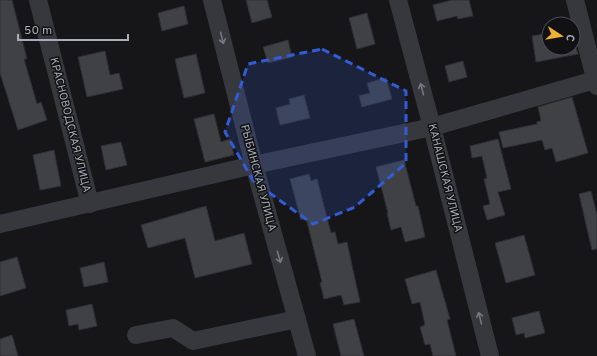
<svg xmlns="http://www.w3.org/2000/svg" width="597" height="356" font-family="Overpass,sans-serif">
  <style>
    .building { fill: #404145; stroke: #303034 }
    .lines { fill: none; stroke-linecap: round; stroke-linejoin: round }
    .minor { stroke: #37383d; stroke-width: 18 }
    .oneway { stroke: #757881 }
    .marked { fill: #325cd3; fill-opacity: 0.2; stroke: #325cd3; stroke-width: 3; stroke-dasharray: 8 5; stroke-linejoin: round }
    .labels { text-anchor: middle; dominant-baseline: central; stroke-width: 3; stroke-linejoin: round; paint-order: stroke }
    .street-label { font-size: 11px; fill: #a8adb8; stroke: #111113 }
  </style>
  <rect width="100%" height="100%" fill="#161618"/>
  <g class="building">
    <path d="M0,0h12l15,59h-3l13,45 4,-2 6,18 -29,10 -18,-57z"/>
    <path d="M246,0h21l5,17 -20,6z"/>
    <path d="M452,0h17l4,16 -15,3 -1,-3 -20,5 -4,-16z"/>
    <path d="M184,6l4,18 -26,7 -4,-18z"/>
    <path d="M367,13l8,31 -18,5 -8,-31z"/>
    <path d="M549,33v15h27l2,6 -42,8 -4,-26z"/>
    <path d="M288,40l4,17 -24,6 -5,-16z"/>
    <path d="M105,51l5,24 9,-2 4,16 -36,8 -9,-40z"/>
    <path d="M196,54l9,39 -21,5 -9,-39z"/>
    <path d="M463,61l4,16 -18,5 -4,-16z"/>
    <path d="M386,78l6,21 -30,8 -3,-11 11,-3 -3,-10z"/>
    <path d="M304,95l6,23 -30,7 -4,-17 14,-4 -1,-5z"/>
    <path d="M572,97l16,56 -32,9 -4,-14 -7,2 -3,-10 -39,8 -4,-16 38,-8v-2l4,-1 -3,-14z"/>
    <path d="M214,114l7,28 9,-3 4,16 -29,7 -11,-43z"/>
    <path d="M498,139l13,50 -13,3 7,23 -18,5 -4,-14 7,-2 -6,-25 3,-1 -5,-22 -10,2 -2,-12z"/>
    <path d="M121,142l6,23 -21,5 -5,-24z"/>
    <path d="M54,150l7,36 -21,4 -7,-35z"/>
    <path d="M404,160l12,46h2l7,31 -20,5 -4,-15 -10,3 -4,-17h1l-12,-46z"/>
    <path d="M309,174l2,7 6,-2 14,54 4,-1 3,12 9,-2 13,60 -16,3 -3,-10 -17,4 -4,-16 2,-1 -16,-64 -5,2 -11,-41z"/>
    <path d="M591,191l6,24v34l-5,1 -13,-56z"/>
    <path d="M206,206l9,35 29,-8 8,31 -57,14 -10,-40 -37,10 -7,-23z"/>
    <path d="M524,235l11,40 -29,8 -11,-40z"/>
    <path d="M17,257l9,31 -26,8v-34z"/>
    <path d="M104,262l4,20 -24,5 -4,-19z"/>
    <path d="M436,270l14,49 -3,1 9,36h-23l-3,-12 -5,1 -5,-18 5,-2 -5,-23 -8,2 -7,-25z"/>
    <path d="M92,304l5,22 -18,4 -1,-6 -9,2 -3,-16z"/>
    <path d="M539,311l6,22 -20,5 -1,-5 -8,2 -4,-17z"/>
    <path d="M354,319l10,37h-23l-8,-32z"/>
    <path d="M12,335l6,21h-18v-17z"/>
  </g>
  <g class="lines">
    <g class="minor">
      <path d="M38,0l52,204"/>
      <path d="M212,0l42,165 53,191"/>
      <path d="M398,0l34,127 58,229"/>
      <path d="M575,0l22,86"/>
      <path d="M0,224l254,-59 178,-38 163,-47"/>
      <path d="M136,335l37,-7 20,13 104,-22"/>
    </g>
  </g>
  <defs><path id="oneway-shaft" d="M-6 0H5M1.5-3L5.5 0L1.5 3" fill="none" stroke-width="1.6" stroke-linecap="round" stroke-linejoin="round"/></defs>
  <g class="oneway">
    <use href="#oneway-shaft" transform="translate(222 38) rotate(76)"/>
    <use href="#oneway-shaft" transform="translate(422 89) rotate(-105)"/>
    <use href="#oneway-shaft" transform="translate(279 257) rotate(74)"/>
    <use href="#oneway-shaft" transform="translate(480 318) rotate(-104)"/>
  </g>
  <path class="marked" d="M322,49l84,42v72l-51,44 -42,17 -59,-42 -29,-50 23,-68z"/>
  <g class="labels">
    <g class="street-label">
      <text transform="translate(70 125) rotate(76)">КРАСНОВОДСКАЯ УЛИЦА</text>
      <text transform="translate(258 178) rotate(75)">РЫБИНСКАЯ УЛИЦА</text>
      <text transform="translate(445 178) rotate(76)">КАНАШСКАЯ УЛИЦА</text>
    </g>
  </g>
  <g transform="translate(561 36) rotate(102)"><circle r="19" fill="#111113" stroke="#4d4f55"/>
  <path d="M0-3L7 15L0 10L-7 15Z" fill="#f2b134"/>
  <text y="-6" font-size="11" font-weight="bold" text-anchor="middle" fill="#a8adb8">С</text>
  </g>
  <path d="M18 34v6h110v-6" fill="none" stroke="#a8adb8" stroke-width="2"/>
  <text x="24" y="34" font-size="12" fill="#a8adb8" stroke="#111113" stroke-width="3" paint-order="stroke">50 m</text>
</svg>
